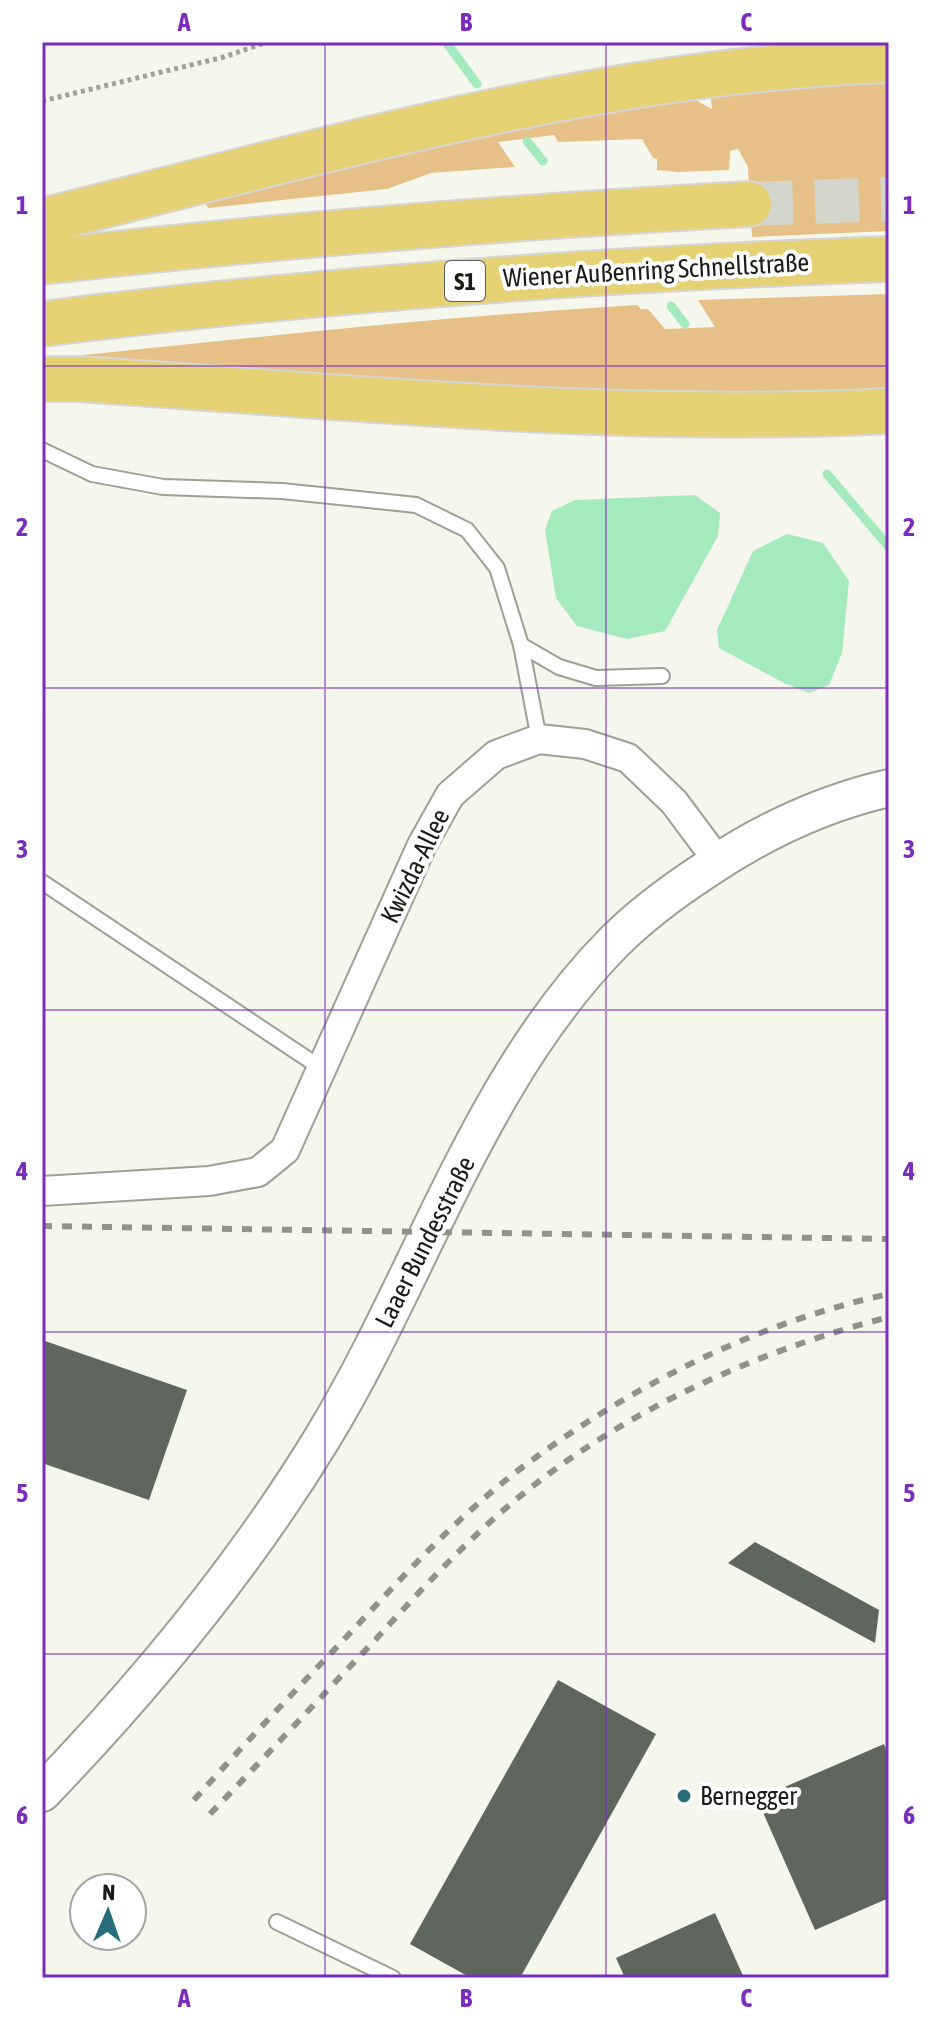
<svg xmlns="http://www.w3.org/2000/svg" width="931" height="2020" font-family="'Asap Condensed',sans-serif">
  <style>
    .green { fill: #e6c087 }
    .water { fill: #a4eabe }
    .lines { fill: none; stroke-linecap: round; stroke-linejoin: round }
    .stream { stroke: #a4eabe; stroke-width: 9 }
    .building { fill: #5f665d }
    .motorway-tunnel { stroke: #d4d6cc; stroke-width: 44; stroke-dasharray: 44 22; stroke-linecap: butt }
    .service-casing { stroke: #9da095; stroke-width: 18 }
    .minor-casing { stroke: #9da095; stroke-width: 32 }
    .tertiary-casing { stroke: #9da095; stroke-width: 40 }
    .motorway-casing { stroke: #d6d6d5; stroke-width: 48 }
    .path { stroke: #9fa098; stroke-width: 5; stroke-dasharray: 4 4; stroke-linecap: butt }
    .service { stroke: #fff; stroke-width: 14 }
    .minor { stroke: #fff; stroke-width: 28 }
    .tertiary { stroke: #fff; stroke-width: 36 }
    .motorway { stroke: #e6d174; stroke-width: 44 }
    .rail { stroke: #91928a; stroke-width: 6; stroke-dasharray: 10 10; stroke-linecap: butt }
    .grid { fill: none; stroke: #7b2cbf; stroke-width: 2; stroke-opacity: 0.55 }
    .poi-dot { fill: #276d7c; stroke: #fff; stroke-width: 3 }
    .labels { text-anchor: middle; dominant-baseline: central; stroke-width: 8; stroke-linejoin: round; paint-order: stroke }
    .shield { fill: #fff; stroke: #5f5f5d; stroke-width: 2 }
    .shield-label { font-size: 24px; font-weight: bold; fill: #1a1b17 }
    .street-label { font-size: 26px; fill: #1a1b17; stroke: #fff }
    .poi-label { font-size: 26px; fill: #1a1b17; stroke: #fff; text-anchor: start }
    .neatline { fill: none; stroke: #7b2cbf; stroke-width: 3 }
    .grid-label { font-size: 26px; text-anchor: middle; font-weight: bold; fill: #7b2cbf }
  </style>
  <rect width="100%" height="100%" fill="#f5f7ec"/>
  <g class="green">
    <path d="M889,76v155l-137,6 -4,-70 -10,-18 -8,2 -1,19 -52,2 -20,-2v-11l-4,-1 -11,-19 -84,3 -4,-7 -56,7 17,25 -84,6 -44,16 -179,19 -2,-4 1,-2 91,-27 97,-25 293,-54 24,13 -1,-10 3,-6z"/>
    <path d="M889,294v100l-114,5 -691,-33v-11c184,-19 368,-39 553,-50l4,4h7l17,20 50,-2 -17,-27z"/>
  </g>
  <g class="water">
    <path d="M695,495l25,18 -2,23 -53,95 -38,8 -50,-13 -21,-28 -11,-68 7,-19 23,-11z"/>
    <path d="M787,534l36,9 26,38 -7,72 -13,32 -20,8 -25,-10 -65,-35 -2,-18 36,-79z"/>
  </g>
  <g class="lines">
    <g class="stream">
      <path d="M446,42l31,42"/>
      <path d="M527,141l16,20"/>
      <path d="M671,306l14,18"/>
      <path d="M827,474l62,73"/>
    </g>
  </g>
  <g class="building">
    <path d="M42,1340l145,50 -38,110 -107,-37z"/>
    <path d="M755,1542l124,68 -4,33 -147,-80z"/>
    <path d="M558,1680l98,54 -136,244h-49l-61,-34z"/>
    <path d="M884,1744l5,13v141l-74,32 -58,-131z"/>
    <path d="M715,1913l29,65h-119l-9,-20z"/>
  </g>
  <g class="lines">
    <path class="motorway-tunnel" d="M749,204l140,-5"/>
    <g class="service-casing">
      <g id="service">
        <path d="M42,450l50,24 71,13 119,4 134,14 51,25 30,38 24,77 18,94"/>
        <path d="M521,645l38,22 37,11 66,-2"/>
        <path d="M42,882l279,186"/>
        <path d="M277,1922l116,56"/>
      </g>
    </g>
    <g class="minor-casing">
      <path id="minor" d="M42,1191l167,-10 49,-9 27,-22 137,-305 28,-50 46,-40 43,-16 46,5 43,14 46,44 44,59"/>
    </g>
    <g class="tertiary-casing">
      <path id="tertiary" d="M42,1793c105,-109 202,-226 281,-356 98,-161 156,-359 291,-495 27,-27 58,-50 90,-71 56,-38 119,-68 185,-83"/>
    </g>
    <g class="motorway-casing">
      <g id="motorway">
        <path d="M42,221c278,-69 559,-151 847,-161"/>
        <path d="M42,262c235,-27 471,-45 707,-58"/>
        <path d="M42,324c281,-35 564,-55 847,-65"/>
        <path d="M42,379h37c270,18 539,46 810,32"/>
      </g>
    </g>
    <path class="path" d="M42,101l182,-44 43,-15"/>
    <use href="#service" class="service"/>
    <use href="#minor" class="minor"/>
    <use href="#tertiary" class="tertiary"/>
    <use href="#motorway" class="motorway"/>
    <g class="rail">
      <path d="M42,1226l847,13"/>
      <path d="M194,1800c51,-57 104,-112 157,-168 57,-61 115,-125 184,-174 104,-76 227,-137 354,-164"/>
      <path d="M210,1814c56,-58 111,-117 166,-175 44,-48 87,-95 137,-137 108,-90 240,-150 376,-185"/>
    </g>
  </g>
  <path class="grid" d="M325,42v1936M606,42v1936M42,366h847M42,688h847M42,1010h847M42,1332h847M42,1654h847"/>
  <circle class="poi-dot" cx="684" cy="1796" r="8"/>
  <g class="labels">
    <rect class="shield" x="445" y="261" width="40" height="40" rx="6"/>
    <g class="shield-label">
      <text x="465" y="281">S1</text>
    </g>
    <g class="street-label">
      <text transform="translate(656 270) rotate(-3)">Wiener Außenring Schnellstraße</text>
      <text transform="translate(415 866) rotate(-64)">Kwizda-Allee</text>
      <text transform="translate(425 1242) rotate(-63)">Laaer Bundesstraße</text>
    </g>
    <g class="poi-label">
      <text x="700" y="1796">Bernegger</text>
    </g>
  </g>
  <rect width="931" height="2020" fill="none" stroke="#ffffff" stroke-width="88"/>
  <g transform="translate(108 1912) rotate(2)"><circle r="38" fill="#ffffff" stroke="#a3a4a2" stroke-width="2"/>
  <path d="M0-6L14 30L0 20L-14 30Z" fill="#276d7c"/>
  <text y="-12" font-size="22" font-weight="bold" text-anchor="middle" fill="#1a1b17">N</text>
  </g>
  <rect x="44" y="44" width="843" height="1932" class="neatline"/>
  <g class="grid-label">
    <text x="184" y="31">A</text>
    <text x="466" y="31">B</text>
    <text x="746" y="31">C</text>
    <text x="22" y="214">1</text>
    <text x="909" y="214">1</text>
    <text x="22" y="536">2</text>
    <text x="909" y="536">2</text>
    <text x="22" y="858">3</text>
    <text x="909" y="858">3</text>
    <text x="22" y="1180">4</text>
    <text x="909" y="1180">4</text>
    <text x="22" y="1502">5</text>
    <text x="909" y="1502">5</text>
    <text x="22" y="1824">6</text>
    <text x="909" y="1824">6</text>
    <text x="184" y="2007">A</text>
    <text x="466" y="2007">B</text>
    <text x="746" y="2007">C</text>
  </g>
</svg>
